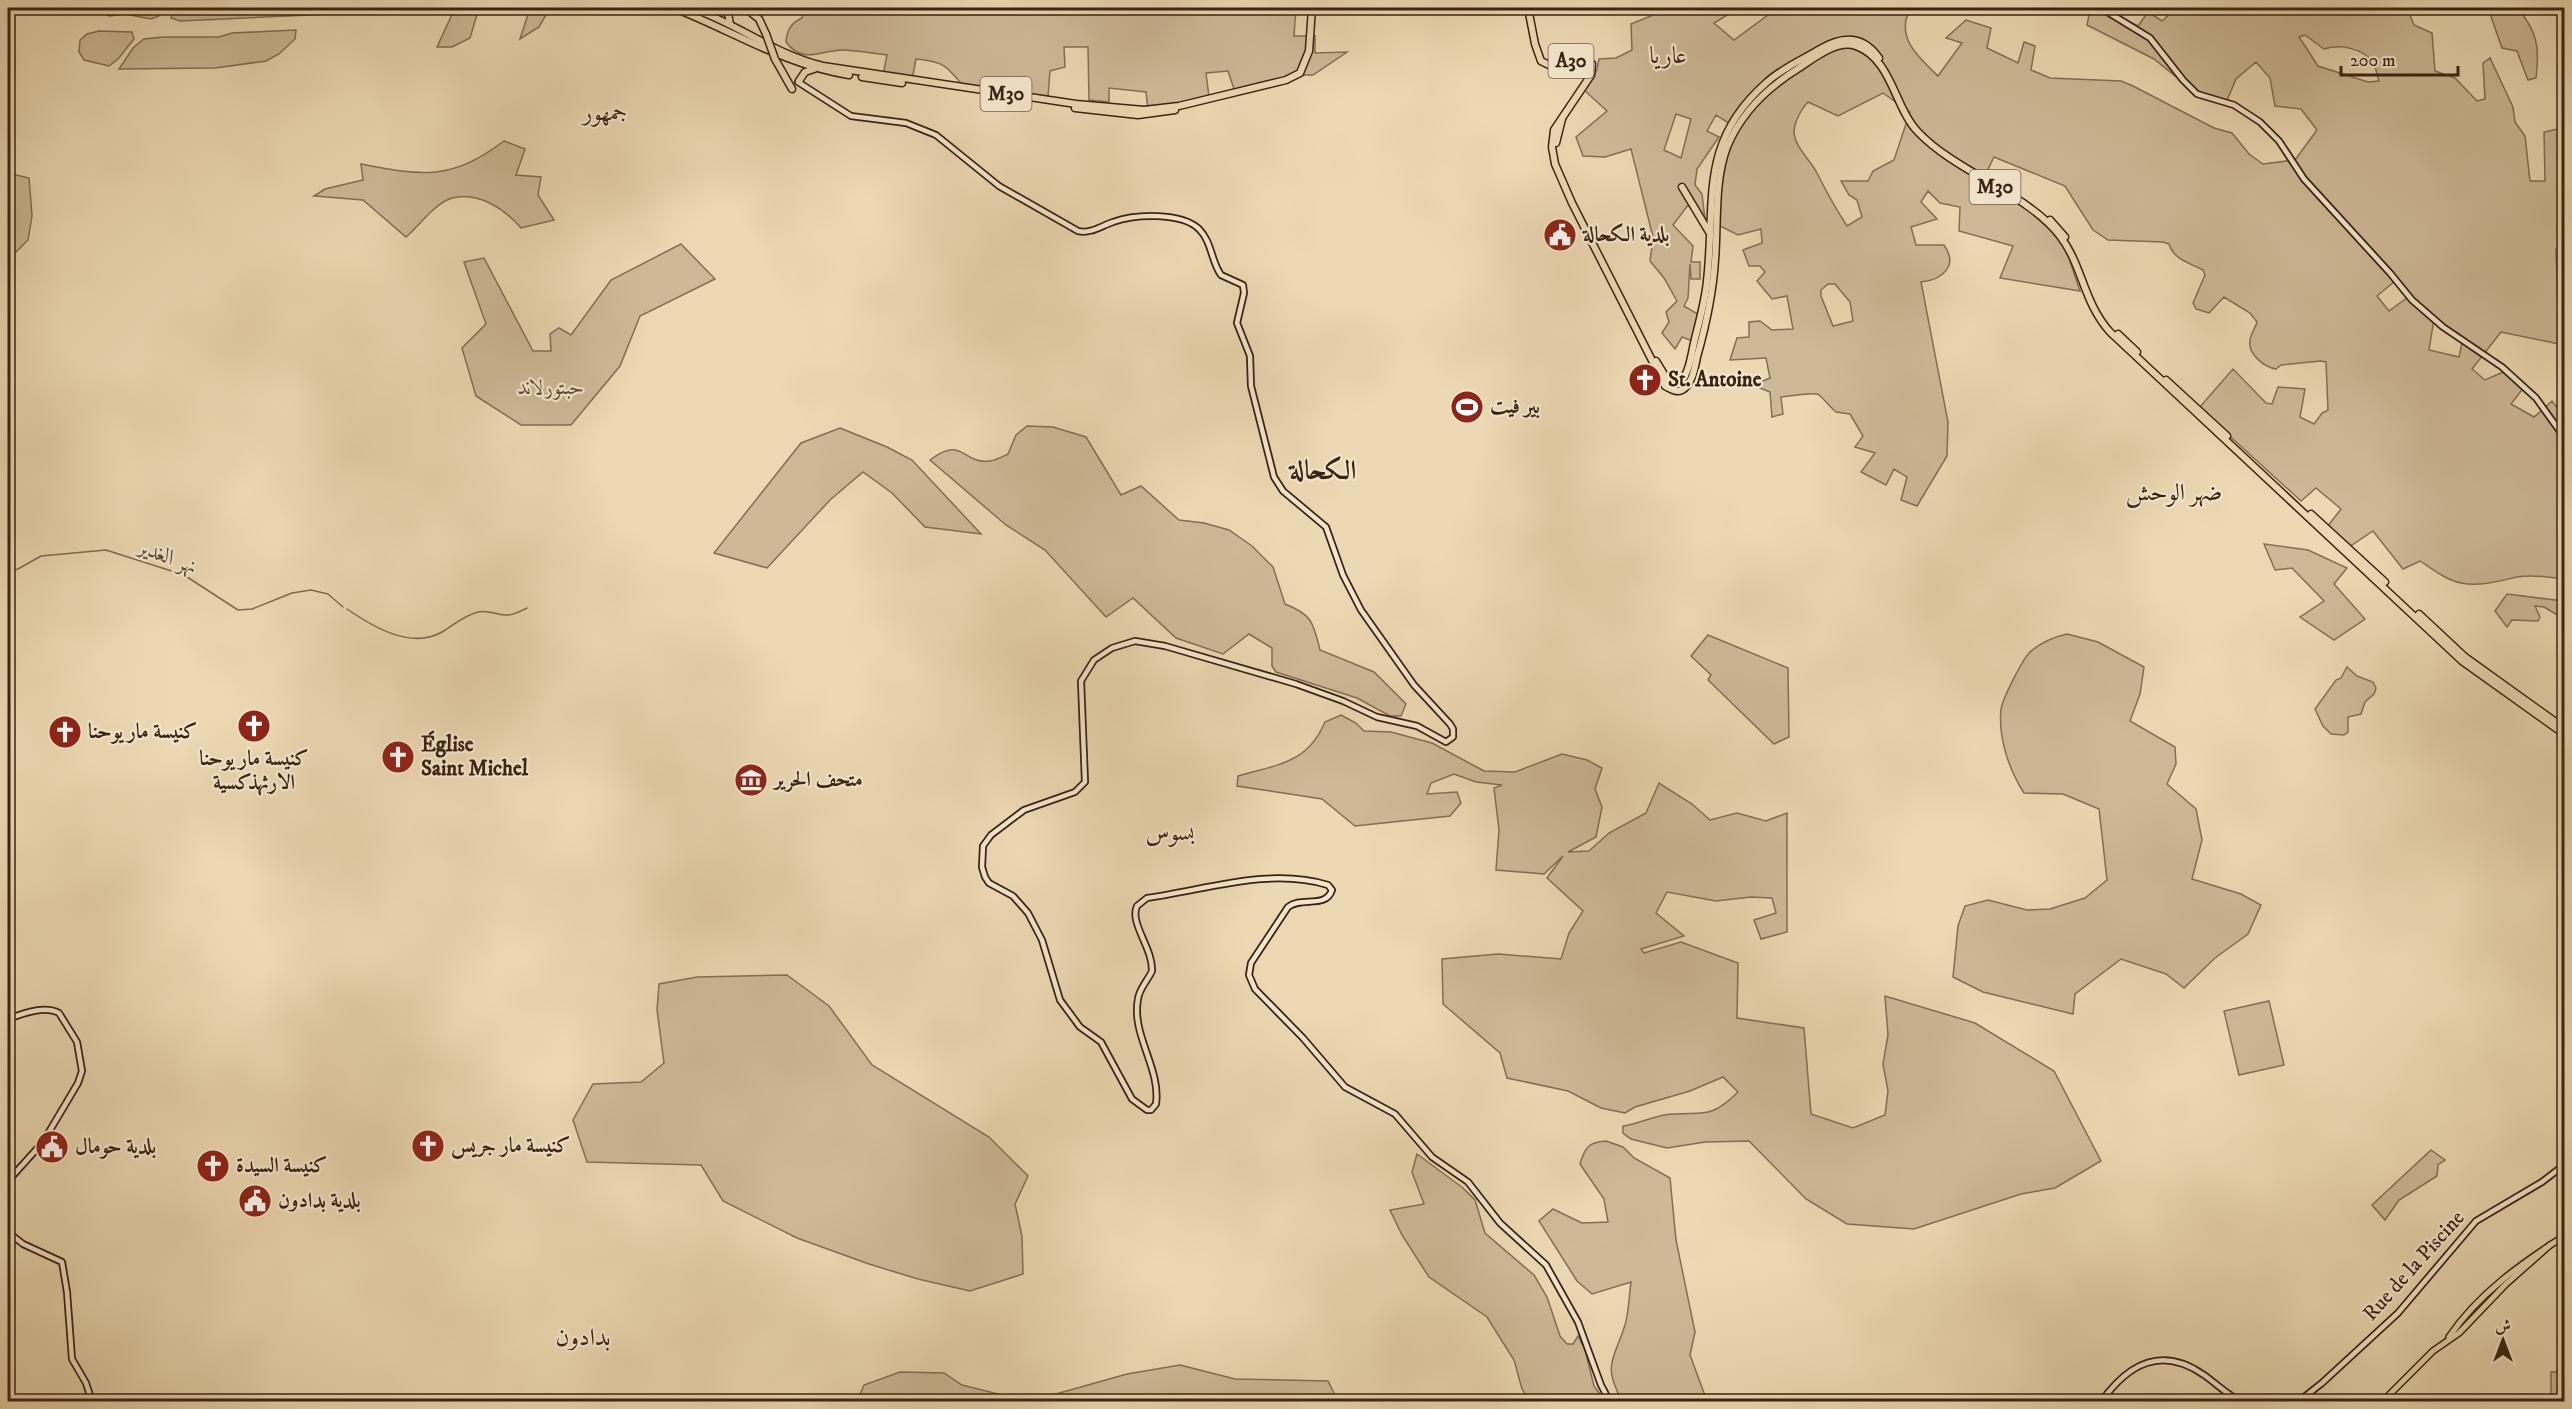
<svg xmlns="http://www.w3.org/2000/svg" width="2572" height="1409" font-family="'IM FELL DW Pica',Amiri,serif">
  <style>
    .green { fill: #ceb997; stroke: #846e55; stroke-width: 1.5; fill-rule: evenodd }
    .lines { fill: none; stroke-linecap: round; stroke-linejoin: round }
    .stream { stroke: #806a52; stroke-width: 1.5 }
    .secondary-casing { stroke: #3a2213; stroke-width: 8 }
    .primary-casing { stroke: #3a2213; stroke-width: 8 }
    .highway-casing { stroke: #3a2213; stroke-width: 9 }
    .secondary { stroke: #f3e6cd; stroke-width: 4.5 }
    .primary { stroke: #ecd8b2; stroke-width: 5 }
    .highway { stroke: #ecd8b2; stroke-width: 6 }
    .highway-bridge-casing { stroke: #3a2213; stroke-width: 9; stroke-linecap: butt }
    .highway-bridge { stroke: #ecd8b2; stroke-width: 6 }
    .labels { text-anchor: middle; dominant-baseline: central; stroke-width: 4.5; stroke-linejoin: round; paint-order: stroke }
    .shield { fill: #f3e6cd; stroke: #725d4b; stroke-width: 1.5 }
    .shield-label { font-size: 20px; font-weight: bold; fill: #3a2213 }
    .poi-label { font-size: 21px; font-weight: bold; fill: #3a2213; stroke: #f3e6cd; text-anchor: start }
    .park-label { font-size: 21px; font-style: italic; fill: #5f4834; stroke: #f3e6cd }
    .street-label { font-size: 21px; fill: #3a2213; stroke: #f3e6cd }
    .water-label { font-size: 22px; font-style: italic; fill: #5d4632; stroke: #f3e6cd }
    .quarter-label { font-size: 24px; fill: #3a2213; stroke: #f3e6cd }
    .district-label { font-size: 27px; font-weight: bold; fill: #3a2213; stroke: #f3e6cd }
  </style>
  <rect width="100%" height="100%" fill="#ecd8b2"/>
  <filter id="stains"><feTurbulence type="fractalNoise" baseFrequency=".00333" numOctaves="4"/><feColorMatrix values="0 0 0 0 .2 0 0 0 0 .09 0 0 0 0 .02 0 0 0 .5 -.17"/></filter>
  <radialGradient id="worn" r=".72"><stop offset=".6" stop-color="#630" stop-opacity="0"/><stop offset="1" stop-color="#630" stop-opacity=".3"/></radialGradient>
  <g class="green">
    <path d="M84,8h77l-2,8 -8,3 -26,-5 -15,2z"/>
    <path d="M174,8h166l-8,6 -152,7 -9,-3z"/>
    <path d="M455,8h24l-9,30 -18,9h-15z"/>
    <path d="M530,8h20l-11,19 -19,12z"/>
    <path d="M804,8h492l-2,28h21v17l32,-1 -34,23h-8l-70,17 -7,-21 -22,2 3,24 -61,13 -2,-18 -37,-4v14l-20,-2 -1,-53h-24l1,20 -15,4 -2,25 -84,-9c-17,-21 -21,-26 -48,-28l-4,21 -29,-5 4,-20c-14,-2 -29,-4 -43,-5 -22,-1 -40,16 -58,-8 1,-12 5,-19 16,-24z"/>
    <path d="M1670,8h20l1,5 7,-5h50l-14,3 -20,12 20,17 42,-31 -7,-1h142c-17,28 7,49 27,68l24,-33 -16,-5 20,-18 25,8 -4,20 31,15 6,-21 11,4 -4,24 19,8 71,3 12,5 81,42 18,5 17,21 14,10 32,-4 22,-30 -16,-21 -26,-3 -5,-28 -14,-16 -20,17 -11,26 -30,-13 -41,-33 -67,-34 2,-10 -15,-7h29l35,18 10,-14 14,9 14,-13h231l7,17 18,8 3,38 20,7 22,23 8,-2 -2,-36 7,-5 23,49 2,15 10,14 5,45h15l-1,-49 14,-3 6,-6v126h-8l3,95 -58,-12 -29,37 13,11 23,-10 17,16 -14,18 23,13 18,-16 10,13 2,-3v168c-14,-2 -32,-5 -47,-2 -18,4 -37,10 -56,6 -15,-3 -29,-14 -41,-22l-17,8 -30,-38 -24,16 -22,-20 14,-18 -25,-21 -15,13 -102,-93 34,-39 33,34 6,1 6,-17 27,2 -5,28 14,7 8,-11 6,-3 -2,-48 -6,-1 -39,4 -5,4c-12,-2 -28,-15 -26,-28 0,-6 5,-12 7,-19l-7,-9 -26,-16 -15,16 -13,-4 -3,-6 12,-28 -2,-5c-13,-7 -29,-10 -34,-26l-6,-2 -55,-2 -15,-10 -28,-44 -71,-29 -10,21 75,51 21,62 -80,-13 13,-32 -54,-15 1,-24 -20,-4 -12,-12 -7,11 16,17 -26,8 5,18h28c15,21 -2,35 -23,37l27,140 -1,34 -30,50 -16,-6 6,-23 -13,-8 -8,16 -25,-13 14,-19 -20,-6 8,-11 -13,-22 -14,-2c-6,-5 -11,-12 -17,-17 -5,-4 -30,2 -38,2l2,17 -11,3 -2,-25 -10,-4v-6l10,-4 -4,-20 -36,2 7,-22 12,-1v-15l11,-1 12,9 21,-1 -6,-33 -15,3 -15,-18 8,-9 -5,-6h-11l-6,-16 19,-7 -1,-14 -23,6 -18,-9 -6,-29 18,-72 -16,-10 -9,16 12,6 -22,32 -2,16 7,9 3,26 -17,-15 -15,20 20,21 -2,16h9v17h-9l-1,-15 -2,34 -4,8 17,10 -6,26 -13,-5 -7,12 -13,-16 7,-11 -3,-10 11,-11 -13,-23 -14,-17 3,-24 -22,-88 -26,8 -22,-1 -7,-19 31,-26 -23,-21 13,-20 2,-11 17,-1 16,-8 -1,-26zM2305,35l19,14c16,-5 38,-1 49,13 3,5 4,14 6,19l-11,1 -50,-16 -19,-29zM1883,93l27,19 -16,48 -21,11 -5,10h-27l8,14 8,5 5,17 -15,9c-11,-17 -21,-35 -30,-53 -7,-14 -22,-25 -23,-41 0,-10 8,-24 14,-30l30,14zM1676,114l15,5 -10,39 -17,-8zM2394,282l14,15 -19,14 -12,-15zM1828,284h7l15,18 3,19 -20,5 -12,-30v-6zM2434,319l29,19 -4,19 -30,-7z"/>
    <path d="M2488,8h29c20,22 23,40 19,70l-8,2 -11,-29 -15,-3z"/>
    <path d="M296,30l-1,9 -16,15 -13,7 -51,7 -96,1 14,-21 11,-9 19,-2h56l13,-4z"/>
    <path d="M99,31l33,1 2,7 -16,20 -9,7 -25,-6 -5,-8 1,-12 7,-6z"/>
    <path d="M504,141l21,8 -9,26 25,2 -3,18 16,25 -33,8c-16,-19 -43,-37 -69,-30 -17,5 -33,28 -46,39l-43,-37 -49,-4 11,-7 38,-9 -2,-16c61,12 90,17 143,-23z"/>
    <path d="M8,173l21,5 3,38 -4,24 -20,20z"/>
    <path d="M681,244l34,35 -75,37 -20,50 -49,59h-50l-45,-29 -14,-48 24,-24 -22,-62 20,-4 49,93h18l-1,-17 9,-6 12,7 40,-55z"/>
    <path d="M1027,426l26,1 33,10 35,58 20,-9 38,34 25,3 25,7 23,16 21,21 12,37c28,11 28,19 35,46l54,22 32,32 -5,12h-11l-33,-18 -81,-26 -4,-6v-18l-23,-14 -26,20 -47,-16 -43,-40 -27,19 -61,-67 -39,-25 -76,-65c33,-25 32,4 59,1 6,0 13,-4 19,-7l8,-19z"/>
    <path d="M840,428l47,19 25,13 69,74 -56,-7 -33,-34 -29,-21 -33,28 -63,68 -53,-15 87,-110z"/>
    <path d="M2264,544l44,6 39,18 -13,16 31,35 -31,21 -34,-23 24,-16 -32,-33 -17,2z"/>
    <path d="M2564,586v33l-20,-12 -9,-1 5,11 -2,4 -26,-1 -5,7 -12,-16 12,-17 56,7z"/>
    <path d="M2067,634l31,8 46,25 -4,27 -10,27 45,26 1,17 -9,20 29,25 6,31 -10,39 49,15 20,11 -13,29 -33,24 -31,30 -18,-14 -45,-15 -46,35 -2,20 -90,-22 -30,-15 5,-51 7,-20 23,-6 39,10 23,-1 35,-11 22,-18 -8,-71 -36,-15 -39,-1c-15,-23 -26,-56 -23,-84 2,-11 21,-49 29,-57 10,-9 24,-15 37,-18z"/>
    <path d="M1708,635l80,33 1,69 -15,7 -66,-64 3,-5 -20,-19z"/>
    <path d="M2347,667l10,9 16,6 3,6 -2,6 -9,8 -4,12 -13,3v15l-4,3 -13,-1 -8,-8 -8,-17 21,-29 5,-2z"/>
    <path d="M1341,715l15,8 8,8 27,1 41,11 52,28 31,1 47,-18 25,6 15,8 -7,21 7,18 -6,30 -28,15 21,-1 20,-18 37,-20 13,-30 33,21 18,16 27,-7 29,8 21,-8v119l-26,7 -7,-19 22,-7 -4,-15 -21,-1 -35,4 -49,-9 -11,21 28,23 -43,13 3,4 37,-11 57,21 -1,55 67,10 7,86 42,14 32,-13 3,-24 -5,-27 5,-29 -3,-39 90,27 79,48 47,90 -46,27 -34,6 -107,35 -67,-5 -41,-25 -57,-58 -44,1 -38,6 -36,-9 -8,-6v-7c14,-2 27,-8 41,-11 37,-5 44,7 74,-23l-15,-15 -33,14 -55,16 -10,6 -24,-5 -33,-17 -61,-13 -7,-25 -57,-49 -1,-45 56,-5 63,5 8,-26 14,-22 -36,-33 16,-22 -19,18 -48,-4 3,-40 -5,-42 8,-3 -26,-3 -22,-8 -23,9 -4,11 30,-2 4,11 -11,13 -95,10 -33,-27 -85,-13 1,-10c40,-12 69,-12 87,-54z"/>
    <path d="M787,975l42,31 43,59 117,72 39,39 -13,28 7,32 1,38 -53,17 -52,-12 -49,-15 -72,-26 -74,-37 -22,-36 -114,-3 -14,-42 20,-36 48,-2 23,-19 -7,-53 2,-26 38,-7z"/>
    <path d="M2269,1001l15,64 -45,10 -15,-64z"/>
    <path d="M1606,1141l17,6 11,11 36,20 6,62 19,92 -5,23 17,46h-85c-20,-37 -8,-41 3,-76 4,-14 4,-29 6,-43l-39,12 -15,-13 -38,-60 14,-12 29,14 26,-1 -4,-23 -24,-35c5,-17 9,-22 26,-23z"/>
    <path d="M2431,1150l14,10 -7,5 -1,11 -38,24 -14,20 -13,-15z"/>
    <path d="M1417,1154l46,34 12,12 10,33 49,42 13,22 13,39 7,8h6l5,-8 7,14 9,36 11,15h-75l-8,-12 -8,-29 -27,-43 -58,-40 -27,-42 -12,-25 34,-6 -12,-32z"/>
    <path d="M1180,1365l55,14 93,2 10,20h-307l96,-27z"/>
    <path d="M900,1372l44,1 18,12 64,16h-169l7,-16z"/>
    <path d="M2551,1372h13v29h-20l7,-5z"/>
  </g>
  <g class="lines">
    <g class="stream">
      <path d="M8,572l10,-3 23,-13 65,-6 78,25 54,35 14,-1 40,-16 19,-3 17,4 15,13"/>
      <path d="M347,609c25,17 63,41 95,23 12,-7 21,-16 36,-20 10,-2 17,2 27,3 8,1 15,-4 22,-7"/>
    </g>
    <g class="secondary-casing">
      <g id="secondary">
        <path d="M1548,8h11"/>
        <path d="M2101,8l49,30 33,42 14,14 37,11 26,17 19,19 25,38 86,94 22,27 31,27 59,40 34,31 28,39"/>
        <path d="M798,82l53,34 55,7 30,12 63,51 79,45c13,3 23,-5 35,-9 22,-8 68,-10 86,7 13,13 12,32 22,46l22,10 1,8 -7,30 13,33 1,30 23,91 9,14 43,36 17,48 18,35 53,75 36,39 3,5v8l-7,5 -29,-16 -40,-9 -34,-16 -47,-17 -131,-38 -30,-5 -23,7 -18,12 -13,21 4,101 -10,10 -51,18 -33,25 -8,11 -1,21 3,10 4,6 24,13 15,17 14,27 18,60 20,27 21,15 31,57 15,11h4l5,-6c5,-36 -25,-69 -18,-105 1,-10 10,-19 14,-28 1,-23 -23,-48 -15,-65l10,-8c59,-8 122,-31 181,-13l4,5c-6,19 -31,6 -44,17l-37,56 -2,12 6,14 48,49 42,49 50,27 37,43 36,25 32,41 46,42 32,57 23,63 9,17"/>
        <path d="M8,1019c14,-5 36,-14 51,-6l18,29 5,29 -4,12 -35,59 -35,39"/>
        <path d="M8,1232l15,12 39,18 5,30 5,67 14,24 6,19"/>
        <path d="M2108,1393l5,9"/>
        <path d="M2069,1402h23"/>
        <path d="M2101,1402c27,-38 60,-57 103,-27 13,9 23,20 38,27"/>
        <path d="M2298,1402l24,-19 76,-70 78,-92 66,-39 22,-17"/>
      </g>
    </g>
    <g class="primary-casing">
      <g id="primary">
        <path d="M2449,1337c30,-44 72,-73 115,-101"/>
        <path d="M2382,1402l51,-51 26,-18 47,-49 44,-39"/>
      </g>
    </g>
    <g class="highway-casing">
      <g id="highway">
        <path d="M674,8c59,23 111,57 175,67"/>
        <path d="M691,8c46,15 84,47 132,58l253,38 68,6 35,-4 107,-26 14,-7 9,-22 3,-43"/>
        <path d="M727,8l3,16"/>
        <path d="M745,8l14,11 7,15"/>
        <path d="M1528,8l7,36 6,17 12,6 31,-10 8,7 -1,11 -37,55 -2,17 3,17 17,39 93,183c6,3 11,7 17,4 10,-5 13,-23 15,-33 9,-32 16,-64 18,-97 3,-37 -1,-78 12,-113 14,-34 41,-60 72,-79 15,-10 39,-29 57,-22 36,13 38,61 62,86 39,41 109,61 142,104 23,30 23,66 50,96l352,329 102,73"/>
        <path d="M775,59l17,30"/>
        <path d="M862,77l40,6"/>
        <path d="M799,81l6,-9 9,-3"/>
        <path d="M1075,108l63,7 37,-5"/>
        <path d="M1556,143l6,-24"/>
        <path d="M1682,187l27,45"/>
        <path d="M2050,220l15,17"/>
        <path d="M2118,334l19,18"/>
        <path d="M1656,361l14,23h8c11,-8 13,-28 16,-41 5,-21 11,-41 13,-62 9,-80 -9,-138 59,-198 16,-15 36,-23 54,-34 22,-13 43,-14 59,9"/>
        <path d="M2166,380l61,56"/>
        <path d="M2311,514l74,68"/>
        <path d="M2419,614l46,43 99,71"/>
        <path d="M2562,732l2,17"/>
      </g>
    </g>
    <use href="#secondary" class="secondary"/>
    <use href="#primary" class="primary"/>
    <use href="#highway" class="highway"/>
    <g class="highway-bridge-casing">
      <path id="highway-bridge" d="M766,34l9,25"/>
    </g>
    <use href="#highway-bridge" class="highway-bridge"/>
  </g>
  <defs>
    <g id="civic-disc" transform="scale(1.725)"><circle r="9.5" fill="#8f2418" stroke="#f3e6cd"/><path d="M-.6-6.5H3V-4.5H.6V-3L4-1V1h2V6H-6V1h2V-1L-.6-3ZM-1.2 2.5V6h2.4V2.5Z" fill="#fff"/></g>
    <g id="church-disc" transform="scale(1.725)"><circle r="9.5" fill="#8f2418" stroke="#f3e6cd"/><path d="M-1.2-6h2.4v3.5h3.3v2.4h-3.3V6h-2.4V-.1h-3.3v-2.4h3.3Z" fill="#fff"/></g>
    <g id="stadium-disc" transform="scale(1.725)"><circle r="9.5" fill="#8f2418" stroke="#f3e6cd"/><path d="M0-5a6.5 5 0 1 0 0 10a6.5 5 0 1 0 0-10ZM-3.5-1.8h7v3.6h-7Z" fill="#fff"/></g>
    <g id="museum-disc" transform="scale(1.725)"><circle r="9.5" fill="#8f2418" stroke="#f3e6cd"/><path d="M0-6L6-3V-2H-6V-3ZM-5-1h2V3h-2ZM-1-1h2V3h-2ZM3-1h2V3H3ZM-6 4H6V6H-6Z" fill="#fff"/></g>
  </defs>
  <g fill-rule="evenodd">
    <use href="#civic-disc" x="1560" y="235"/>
    <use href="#church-disc" x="1645" y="380"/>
    <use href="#stadium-disc" x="1467" y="407"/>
    <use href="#church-disc" x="254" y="726"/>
    <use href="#church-disc" x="65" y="732"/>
    <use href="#church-disc" x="398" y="757"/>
    <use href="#museum-disc" x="751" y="780"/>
    <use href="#church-disc" x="428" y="1146"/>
    <use href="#civic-disc" x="52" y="1147"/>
    <use href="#church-disc" x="213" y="1166"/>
    <use href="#civic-disc" x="255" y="1201"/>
  </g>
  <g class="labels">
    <g class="shield">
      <rect x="1548.5" y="44" width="45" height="34" rx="4.5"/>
      <rect x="980.5" y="77" width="51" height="34" rx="4.5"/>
      <rect x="1969.5" y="170" width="51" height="34" rx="4.5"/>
    </g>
    <g class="shield-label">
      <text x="1571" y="61">A30</text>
      <text x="1006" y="94">M30</text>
      <text x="1995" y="187">M30</text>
    </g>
    <g class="poi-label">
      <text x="1583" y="235">بلدية الكحالة</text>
      <text x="1668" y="380">St. Antoine</text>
      <text x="1490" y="407">بير فيت</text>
      <text x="88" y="732">كنيسة مار يوحنا</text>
      <text x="421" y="745">Église<tspan x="421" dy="24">Saint Michel</tspan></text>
      <text x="254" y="759" text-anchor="middle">كنيسة مار يوحنا<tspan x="254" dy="24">الارثهذكسية</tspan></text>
      <text x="774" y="780">متحف الحرير</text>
      <text x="451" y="1146">كنيسة مار جريس</text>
      <text x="75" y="1147">بلدية حومال</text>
      <text x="236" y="1166">كنيسة السيدة</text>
      <text x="278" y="1201">بلدية بدادون</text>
    </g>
    <g class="park-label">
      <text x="551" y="388">حبتورلاند</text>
    </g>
    <g class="street-label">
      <text transform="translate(2414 1266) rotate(-48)">Rue de la Piscine</text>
    </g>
    <g class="water-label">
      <text transform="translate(168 557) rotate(21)">نهر الغدير</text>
    </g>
    <g class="quarter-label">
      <text x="1668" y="56">عاريا</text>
      <text x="605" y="113">جمهور</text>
      <text x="2174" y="493">ضهر الوحش</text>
      <text x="1170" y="833">بسوس</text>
      <text x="583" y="1338">بدادون</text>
    </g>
    <g class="district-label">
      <text x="1323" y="471">الكحالة</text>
    </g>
  </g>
  <rect width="2572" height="1409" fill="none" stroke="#ecd8b2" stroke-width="30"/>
  <rect x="9" y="9" width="2554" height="1391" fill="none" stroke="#3a2213" stroke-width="3"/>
  <rect x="15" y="15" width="2542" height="1379" fill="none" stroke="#3a2213" stroke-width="1.5"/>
  <g transform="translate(2503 1340)" stroke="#f3e6cd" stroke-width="4.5" paint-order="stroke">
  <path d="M0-4.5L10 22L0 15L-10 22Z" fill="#3a2213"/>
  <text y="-9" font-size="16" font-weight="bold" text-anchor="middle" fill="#3a2213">ش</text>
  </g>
  <path d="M2341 66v9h117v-9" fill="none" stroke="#3a2213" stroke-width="3"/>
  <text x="2350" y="66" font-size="18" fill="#3a2213" stroke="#f3e6cd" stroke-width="4.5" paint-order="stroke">200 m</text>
  <rect width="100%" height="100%" filter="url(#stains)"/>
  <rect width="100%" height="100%" fill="url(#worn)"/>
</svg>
